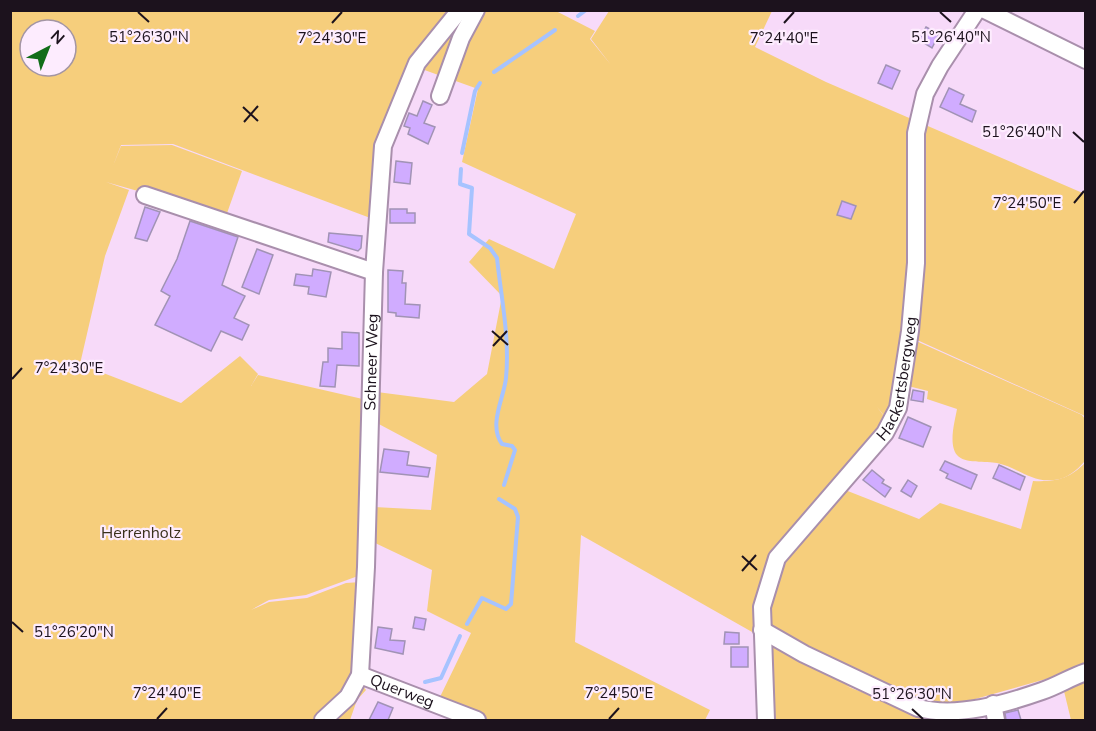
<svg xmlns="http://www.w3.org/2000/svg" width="1096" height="731" font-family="'Nunito Sans',sans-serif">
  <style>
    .green { fill: #f6ce7c; fill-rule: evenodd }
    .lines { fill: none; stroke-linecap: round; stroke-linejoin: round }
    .stream { stroke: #a6c3ff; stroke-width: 4 }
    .building { fill: #d0acff; stroke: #a193b5; stroke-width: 1.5 }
    .minor-casing { stroke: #a98fac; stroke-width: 20 }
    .minor { stroke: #fff; stroke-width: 16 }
    .ticks { fill: none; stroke: #1c121d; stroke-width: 2 }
    .labels { text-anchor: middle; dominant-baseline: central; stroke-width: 4.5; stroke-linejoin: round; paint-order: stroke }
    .street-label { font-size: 16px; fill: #1c121d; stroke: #fdecfe }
    .park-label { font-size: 16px; fill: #3a301c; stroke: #fdecfe }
    .ticks-label { font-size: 15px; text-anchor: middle; fill: #1c121d; stroke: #fdecfe; stroke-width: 4.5; stroke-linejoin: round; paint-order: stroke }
  </style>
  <rect width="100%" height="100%" fill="#f7daf9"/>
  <g class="green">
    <path d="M10,11h441l-72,133 -6,75 -200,-75 -52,1 -8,21 8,-20 51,-1 70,26 -16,45 -120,-34 23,8 -24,66 -25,108 101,39 59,-47 18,18 -7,12 7,-11 109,25 -9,176 -52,19 -37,5 -18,10 18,-8 38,-4 39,-15 15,-1 -4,96 9,12 -9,10 -7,20h-339zM30,30h36v36h-36z"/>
    <path d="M470,11l-29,65 -22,-8z"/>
    <path d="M481,11h75l39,20 -5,8 21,26 -20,-26 18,-28h163l-17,36 71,35 259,112v222l-179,-81 -19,84 -10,-12 10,13 -52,66 84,33 21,-16 81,26 12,-48c23,1 36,-2 52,-18v205l-149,42 -90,-24 89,34h-164l-5,-80 -185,-105 -6,107 135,68 -5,10h-218l-48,-21 32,-66 -44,-22 5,-41 -59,-28 1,-35 57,3 6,-55 -62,-33 2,-30 77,10 33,-28 15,-78 -33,-34 20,-23 65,30 22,-55 -114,-52 16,-73 -28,-10z"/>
    <path d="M914,340l168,75 3,4v42c-8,9 -18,18 -31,19 -22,3 -37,-13 -57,-17 -10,-2 -33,1 -40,-8 -9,-11 -2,-34 0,-46l-30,-10 1,-8 -20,-5z"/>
    <path d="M1085,678v42h-14l-8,-33z"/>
  </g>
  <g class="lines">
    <g class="stream">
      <path d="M578,16l8,-6"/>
      <path d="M494,72l61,-42"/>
      <path d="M462,153l13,-62 5,-8"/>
      <path d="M461,169l-1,15 12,4 -3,46 21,14 7,10c4,39 13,80 9,120 -2,20 -18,47 -4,66l10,2 3,4 -11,35"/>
      <path d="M467,624l15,-26 24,11 5,-5 7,-87 -3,-8 -16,-10"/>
      <path d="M425,682l16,-4 19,-42"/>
    </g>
  </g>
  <g class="building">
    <path d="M926,27l13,7 -7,14 -13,-8z"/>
    <path d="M886,65l14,6 -8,18 -14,-6z"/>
    <path d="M949,88l15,7 -4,9 16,7 -4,11 -32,-15z"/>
    <path d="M423,101l9,4 -8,18 11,4 -7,17 -20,-10 2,-6 -6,-2 5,-13 8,3z"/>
    <path d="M396,161l16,2 -2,21 -16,-2z"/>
    <path d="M842,201l14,5 -5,13 -14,-4z"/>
    <path d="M145,207l15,5 -13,29 -12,-3z"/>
    <path d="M390,209h17v4h8v10h-25z"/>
    <path d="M190,221l48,16 -16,48 23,11 -11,22 15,7 -7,15 -21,-9 -10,20 -56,-26 15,-29 -9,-5 16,-32z"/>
    <path d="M329,233l33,3 -1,12 -3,3 -30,-9z"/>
    <path d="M257,249l16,6 -14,39 -17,-7z"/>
    <path d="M313,269l18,3 -5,25 -18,-3 1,-7 -15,-2 2,-11 16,2z"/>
    <path d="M388,270l15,1 -1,12h4l-1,21 15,1 -1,13 -23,-2v-3l-8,-1z"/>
    <path d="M342,332l17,1v33l-22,-1 -2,22 -15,-1 3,-24h5v-14l14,1z"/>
    <path d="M913,390l11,2 -1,10 -12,-2z"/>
    <path d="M908,417l23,10 -8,20 -24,-9z"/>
    <path d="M384,449l25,3 -2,13 23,3 -2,9 -48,-5z"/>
    <path d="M945,461l32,14 -6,14 -25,-11 2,-4 -8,-4z"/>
    <path d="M999,465l26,12 -5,13 -27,-12z"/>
    <path d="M872,470l12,10 -2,3 9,5 -6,9 -22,-17z"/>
    <path d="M908,480l9,6 -6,11 -10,-6z"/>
    <path d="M415,617l11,2 -2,11 -11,-2z"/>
    <path d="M378,627l14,2 -2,11 15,1 -2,13 -28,-6z"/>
    <path d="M725,632l14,1v11h-15z"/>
    <rect x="731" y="647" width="17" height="20"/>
    <path d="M378,702l15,6 -5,12h-19z"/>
    <path d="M1018,710l3,10h-15l-1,-7z"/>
  </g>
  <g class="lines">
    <g class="minor-casing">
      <g id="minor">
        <path d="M985,10l101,50"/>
        <path d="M440,96l21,-58 15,-28"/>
        <path d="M145,195l229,77"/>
        <path d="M762,630l42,24 114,54c39,10 87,-4 124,-17 15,-5 29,-14 44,-19"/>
        <path id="s1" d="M360,675l117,45"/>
        <path d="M993,704l3,16"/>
        <path id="s2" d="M323,720l25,-23 12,-22 6,-108 8,-295 9,-126 34,-83 43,-53"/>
        <path id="s3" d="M766,720l-4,-113 15,-49 108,-125 13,-25 12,-77 6,-68v-130l9,-39 15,-28 37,-56"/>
      </g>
    </g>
    <use href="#minor" class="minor"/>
  </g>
  <path class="ticks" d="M138,12l11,10M940,12l11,10M332,23l10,-11M784,23l10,-11M243,107l15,14M244,122l14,-16M1073,132l11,10M1074,203l10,-12M492,331l16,14M493,346l14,-15M12,379l10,-11M742,556l15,14M742,571l14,-16M12,622l11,10M912,709l11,10M157,719l10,-11M609,719l10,-11"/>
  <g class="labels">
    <g class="street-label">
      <text stroke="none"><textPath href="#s2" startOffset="372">Schneer Weg</textPath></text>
      <text stroke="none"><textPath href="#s3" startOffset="386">Hackertsbergweg</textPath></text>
      <text stroke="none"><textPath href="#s1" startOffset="45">Querweg</textPath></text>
    </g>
    <g class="park-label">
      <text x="141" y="533">Herrenholz</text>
    </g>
  </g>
  <g class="ticks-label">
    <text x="149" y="42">51°26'30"N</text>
    <text x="951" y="42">51°26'40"N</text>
    <text x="332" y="43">7°24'30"E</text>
    <text x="784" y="43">7°24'40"E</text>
    <text x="1022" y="137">51°26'40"N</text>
    <text x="1027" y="208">7°24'50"E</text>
    <text x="69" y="373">7°24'30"E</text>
    <text x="74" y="637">51°26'20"N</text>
    <text x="167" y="698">7°24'40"E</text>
    <text x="619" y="698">7°24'50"E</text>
    <text x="912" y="699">51°26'30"N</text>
  </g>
  <rect width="1096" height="731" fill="none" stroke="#1c121d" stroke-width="24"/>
  <g transform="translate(48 48) rotate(42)"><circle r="28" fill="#fdecfe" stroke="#a395a4" stroke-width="1.5"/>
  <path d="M0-4.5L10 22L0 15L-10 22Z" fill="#116d19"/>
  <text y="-9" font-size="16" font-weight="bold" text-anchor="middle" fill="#1c121d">N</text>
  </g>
</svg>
